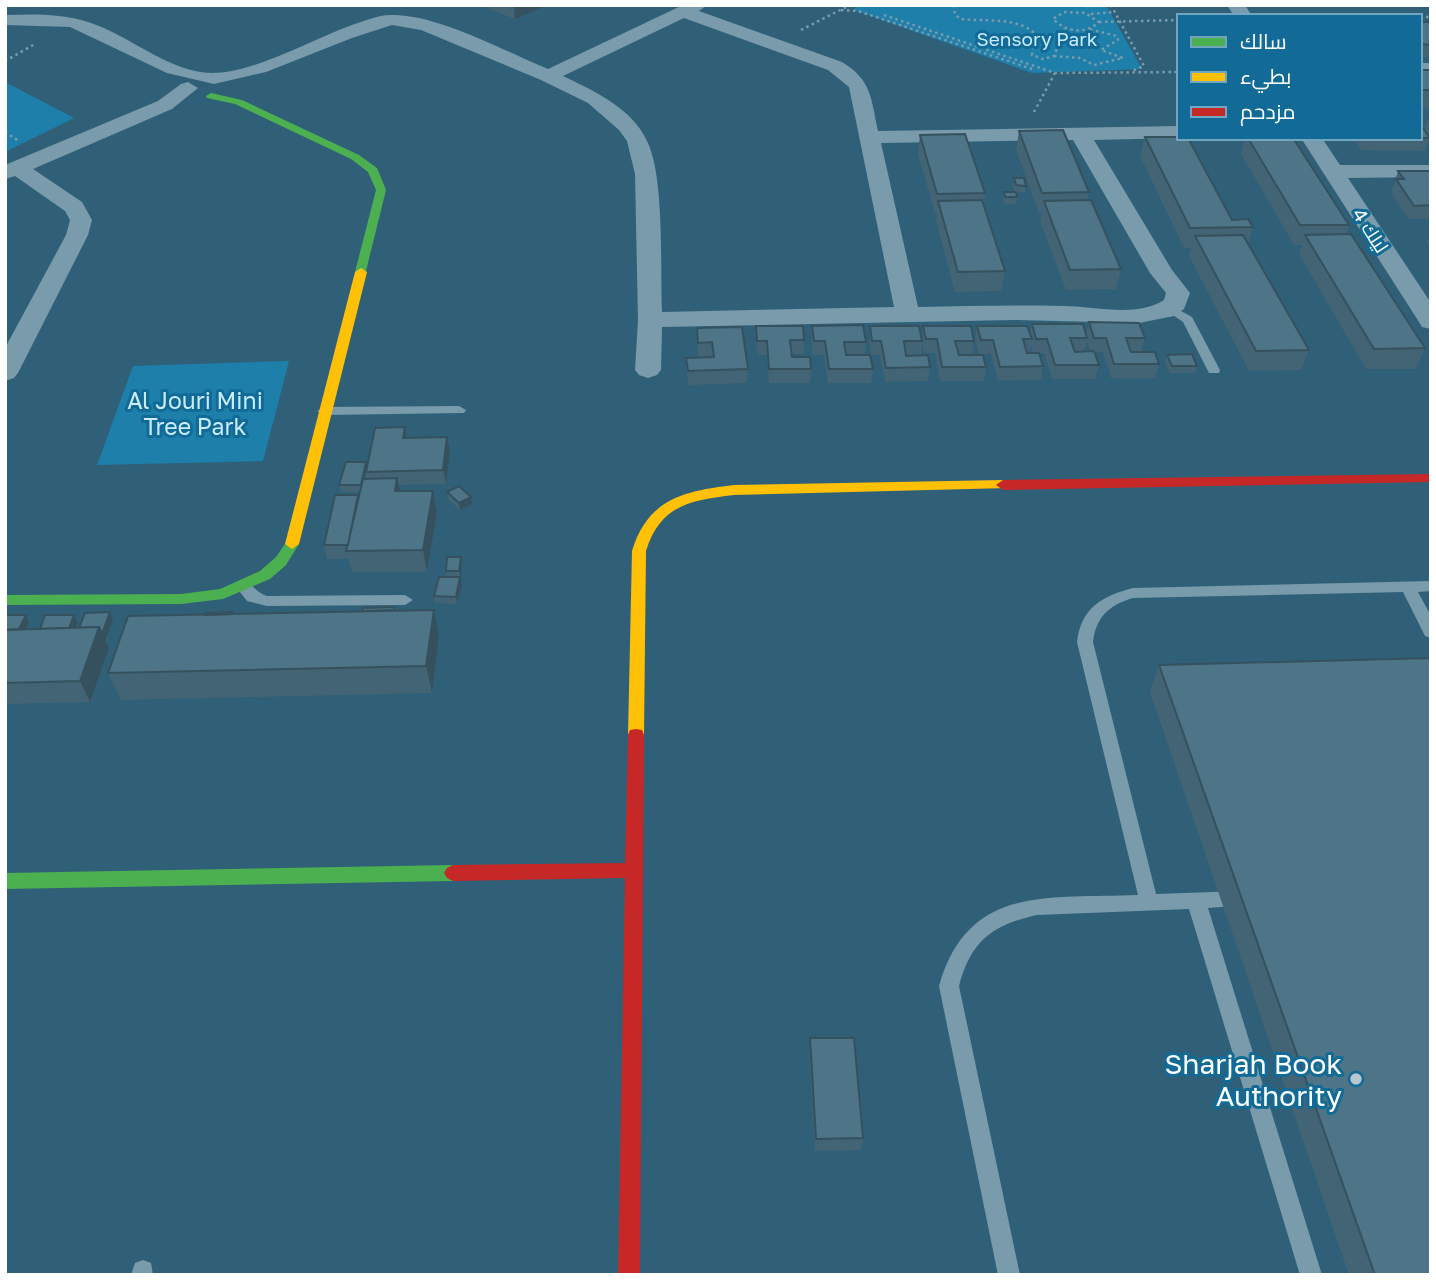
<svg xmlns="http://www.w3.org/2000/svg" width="1436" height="1280" font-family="'Golos Text',Cairo,sans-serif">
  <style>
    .green { fill: #1f7fab }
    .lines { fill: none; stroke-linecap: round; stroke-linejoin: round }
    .path { stroke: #799bab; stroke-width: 2.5; stroke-dasharray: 2.5 3.5; stroke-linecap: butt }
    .lane { fill: #799bab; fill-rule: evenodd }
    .street { fill: #799bab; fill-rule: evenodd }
    .fast { fill: #4caf50; fill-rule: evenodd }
    .slow { fill: #ffc107; fill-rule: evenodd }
    .jam { fill: #c62828; fill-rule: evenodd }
    .wall { fill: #426474; fill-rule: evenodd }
    .shaded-wall { fill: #36515e }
    .building { fill: #4d7487; stroke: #36515e; stroke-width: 2 }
    .poi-dot { fill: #b6c7d0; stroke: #116b96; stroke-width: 2.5 }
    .labels { text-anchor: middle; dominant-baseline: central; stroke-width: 6; stroke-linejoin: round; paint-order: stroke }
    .far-park-label { font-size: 19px; fill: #c9edfd; stroke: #116b96 }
    .far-street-label { font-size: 19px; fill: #fff; stroke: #116b96 }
    .park-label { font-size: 23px; fill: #c9edfd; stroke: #116b96 }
    .near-poi-label { font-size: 28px; fill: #fff; stroke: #116b96; text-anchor: end }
  </style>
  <rect width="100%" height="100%" fill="#2f6078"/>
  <g class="green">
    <path d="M857,5h249l36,64 -110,4 -178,-63z"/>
    <path d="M5,82l69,36 -69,34z"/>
    <path d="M289,361l-26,100 -166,4 36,-99z"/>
  </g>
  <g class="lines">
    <g class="path">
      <path d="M954,5l1,10 6,4c23,3 58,-3 75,16l-4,20 11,4 11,-3 11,-28"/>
      <path d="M1111,5l33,61 -12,5"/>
      <path d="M1086,6h25"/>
      <path d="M841,10l17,1 177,59"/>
      <path d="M1064,12l21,1 14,9c-14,13 -33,10 -46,-3z"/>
      <path d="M1091,14l24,-2"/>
      <path d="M884,15l171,58 124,-1"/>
      <path d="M1420,17h11"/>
      <path d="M1099,22l80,-2"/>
      <path d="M801,30l49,-25"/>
      <path d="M1054,56l26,2 14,7 29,-7 -22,-8 17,-10 -1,-4 -29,-7"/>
      <path d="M5,61l30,-17"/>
      <path d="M1034,112l21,-39"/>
      <path d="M5,132l14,9"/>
    </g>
    <g class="lane">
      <path d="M1170,305l22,12 28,53 -1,3h-10l-26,-51 -19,-13z"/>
      <path d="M459,406l7,4 -2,3 -140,2 -7,-4 7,-4z"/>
      <path d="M1431,581v10l-13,1 13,24v22l-6,-2 -22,-44 -270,6c-24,7 -37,19 -40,44l63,252 85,-3 7,2 2,6 -2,6 -40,3 114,367h-22l-111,-366 -152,6c-45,10 -66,26 -78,71l61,289h-22l-59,-289c29,-103 112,-87 199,-91l-61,-253c4,-34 25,-46 56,-54z"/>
      <path d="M244,582c9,2 13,11 23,14l138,-1 8,5 -8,5 -138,1 -20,-5 -11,-14z"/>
      <path d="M143,1260l8,3 2,12h-22l4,-12z"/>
    </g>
    <g class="street">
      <path d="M683,5h24l-8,6 143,51c30,18 29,37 36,69l301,-5v12l-85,2 78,130 18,23 -6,16 -10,7 -35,7 -125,-3 -352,7 -1,43 -4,5 -9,3 -9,-3 -4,-5 3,-50 -3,-146 -8,-33 -8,-11 -31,-27 -47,-23 -120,-50 -29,-5 -40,13 -86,34 -52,12 -47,-11 -97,-46 -65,-2v-10c33,-1 63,-2 94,11 35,14 73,46 112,47 44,0 99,-33 141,-48 12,-4 28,-11 41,-10 46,0 111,36 155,54zM684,18l144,52 21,17 45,220 -232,5c-2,-43 3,-135 -15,-171 -15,-33 -53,-50 -84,-65zM1073,140l77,133 16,20 -2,7c-28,18 -69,6 -101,6 -48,-1 -97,0 -145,1l-37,-164z"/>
      <path d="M1227,5h18l7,11h-18z"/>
      <rect x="1420" y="63" width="11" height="12"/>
      <path d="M188,82l10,6 -26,21 -139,60 49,33 10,18 -4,15 -70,138 -4,5 -9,3v-33l61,-113 4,-15 -5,-9 -50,-35 -10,3v-14l153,-64 23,-17z"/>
      <path d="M1301,138h21l18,27h91v12l-83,1 83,125v26l-9,-2 -3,-5z"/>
    </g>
    <g class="fast">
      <path d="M211,93l31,7 117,55 18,13 9,22 -21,85 -4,1 -6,-4 21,-82 -8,-18 -17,-13 -116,-55 -28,-6 -1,-2z"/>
      <path d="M292,539l7,5 -13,21 -16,14 -47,20 -42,5 -176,1v-10l176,-1 39,-5 40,-18 16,-14 11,-16z"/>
      <path d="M453,865l6,3 3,5 -3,5 -6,3 -448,8v-16z"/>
    </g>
    <g class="slow">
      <path d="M361,268l6,4 -68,272 -7,5 -7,-5 70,-272z"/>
      <path d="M1003,480l7,5 -2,3 -274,7c-43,5 -74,10 -88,56l-2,184 -2,5h-12l-2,-5 4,-184c16,-53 53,-60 102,-66z"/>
    </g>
    <g class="jam">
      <path d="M1431,474v8l-428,8 -7,-5 7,-5z"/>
      <path d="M636,729l6,1 2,5 -4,540h-22l7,-397 -172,3 -6,-3 -3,-5 3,-5 6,-3 172,-2 3,-128 2,-5z"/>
    </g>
  </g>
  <g class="wall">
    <path d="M479,5h68l-32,14z"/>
    <path d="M1420,22h11v36l-11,-1z"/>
    <path d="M1420,70h11v38l-11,1z"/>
    <path d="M1431,112v26l-7,-9z"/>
    <path d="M1420,124l10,14 -5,13 -64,-1 -8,-12h67z"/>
    <path d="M1019,131l70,61 -2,9 34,68 -5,20 -50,1 -26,-69 2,-9 -3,1 -23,-63z"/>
    <path d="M920,135l65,58 -1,11 21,67 -4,20 -46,1 -19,-72 1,-7h-2l-17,-59z"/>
    <path d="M1145,137l87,83 21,7 -5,17 61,106 -8,20 -52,1 -60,-115 2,-8h-7l-44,-92z"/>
    <path d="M1245,138h48l56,87 -3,9 79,114 -9,21h-50l-67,-115 3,-9h-8l-53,-91z"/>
    <path d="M1398,171h33v48h-22l-18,-26z"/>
    <path d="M1014,178l12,8 -1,6h-10l-2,-7z"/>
    <path d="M1004,192l13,5 -1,7h-12l-1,-5z"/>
    <path d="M1431,233v14l-4,-5z"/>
    <path d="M1089,322l56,16 -4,14 18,12 -4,15 -44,-1 -8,-26h-9l5,13 -4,14h-43l-8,-26h-11l-2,-8 -2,8 14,13 -2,14 -43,1 -7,-27h-12l-4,-14 2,-14 53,7 2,-9 54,10zM1087,340l3,11 -6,1z"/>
    <path d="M756,326l48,14v14h-13l1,3 19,12 -1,14h-41l-2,-28h-10z"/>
    <path d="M812,326l54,16 -1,13 8,14 -2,14h-43l-4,-28h-11l-2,-15z"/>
    <path d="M870,326l52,12 1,-12 51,15 -2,14 14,12 -2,14h-44l-5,-28h-11l-2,-10 -1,12h-15l24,12 -2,14 -43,1 -5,-27h-9l-2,-15z"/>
    <path d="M697,328l51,41 -1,14 -59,2 -2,-27 26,-1h-14z"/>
    <path d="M1167,355l30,11 -2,7h-25l-5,-11z"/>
    <path d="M405,427l3,11 42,13 -4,33 -47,1 1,6h33l4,21 -10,60h-75l-4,-13h-21l-3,-14 35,-48 1,-5h-19l-2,-7 27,-23 1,4z"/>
    <path d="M447,492l25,12 -12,6 -12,-11z"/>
    <path d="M462,564l-2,14 2,7 -5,19 -22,-1 -1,-7 13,-19 -1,-6z"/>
    <path d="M395,610l44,27 -7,56 -311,7 -13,-27 126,-59z"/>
    <path d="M110,612l3,8 -8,21 4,7 -19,54 -85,2v-89h21l3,8 -3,6h14l38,-7 -3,6h4z"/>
    <path d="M1159,665l272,610h-82l-199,-583z"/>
    <path d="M810,1038l53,100 -2,12 -46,1 -6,-100z"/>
  </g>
  <g class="shaded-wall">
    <path d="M518,5h29l-32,14 -1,-12z"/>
    <path d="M405,427l3,14 -5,-3z"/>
    <path d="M447,437l3,14 -4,33 -3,-14z"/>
    <path d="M366,462l2,7 -2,3 -4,20 -1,-7z"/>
    <path d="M397,478l5,21 -7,-8z"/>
    <path d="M433,491l4,21 -10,60 -4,-22z"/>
    <path d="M471,497l1,7 -12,6 -1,-7z"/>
    <path d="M461,557l1,7 -1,14 -2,-7z"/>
    <path d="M460,577l2,8 -5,19 -1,-7z"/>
    <path d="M434,610l5,27 -7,56 -6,-27z"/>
    <path d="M110,612l3,8 -8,21 4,7 -19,54 -10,-21 19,-54z"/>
    <path d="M26,615l3,8 -10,20 -4,-7z"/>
    <path d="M74,615l4,7 -8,18 -3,-7z"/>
  </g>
  <g class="building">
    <path d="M1420,22h11v23l-11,-1v-16h1z"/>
    <rect x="1420" y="70" width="11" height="20"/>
    <path d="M1420,124l10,14h-10z"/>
    <path d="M1063,130l26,62 -47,1 -23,-62z"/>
    <path d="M965,134l20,59 -48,1 -17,-59z"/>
    <path d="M1145,137h34v1h9l44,82 16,-1 5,8 -63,1z"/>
    <path d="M1248,138h45l56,87h-49z"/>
    <path d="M1398,171h33v34l-17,1 -18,-27h8z"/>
    <path d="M1014,178h10l2,8 -10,-1z"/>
    <path d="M1004,192h12l1,5h-12z"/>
    <path d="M982,200l23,71 -47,1 -20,-71z"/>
    <path d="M1091,200l30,69 -51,1 -26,-69z"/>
    <path d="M1351,234l74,114 -51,1 -69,-114z"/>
    <path d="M1243,235l66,115 -53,1 -61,-115z"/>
    <path d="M1089,322l50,1 6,15h-19l5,14h24l4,12h-45l-8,-26h-12z"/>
    <path d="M1032,324h51l4,14h-17l5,14 19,-1 5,14h-44l-8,-26h-11z"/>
    <path d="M863,325l3,17h-22l2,13h24l3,14h-44l-4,-28h-11l-2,-15z"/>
    <path d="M756,326h47l1,14h-14l2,17h18l1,12h-42l-2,-28h-10z"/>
    <path d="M870,326h49l3,15h-18l2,15 22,-1 2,12 -44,1 -5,-27h-9z"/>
    <path d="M923,326h48l3,15h-19l4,14h24l3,12h-44l-5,-28h-11z"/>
    <path d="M977,326h50l5,13h-9l4,14h12l4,13 -43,1 -7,-27h-12z"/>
    <path d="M742,327l6,42 -60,2 -2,-13 28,-1 -2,-15 -14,1 -1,-15z"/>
    <path d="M1192,354l5,12h-25l-5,-11z"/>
    <path d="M405,427l-2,11 44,-1 -4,33 -77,2 9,-44z"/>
    <path d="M346,462h20l-5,23h-22z"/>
    <path d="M397,478l-2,13h38l-10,59 -77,1 17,-72z"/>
    <path d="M459,486l12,11 -12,6 -12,-11z"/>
    <path d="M335,495h23l-10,50h-24z"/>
    <path d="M447,557h14l-2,14h-13z"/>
    <path d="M439,577h21l-4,20 -22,-1z"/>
    <path d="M394,607v3l-32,1v-3z"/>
    <path d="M434,610l-8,56 -318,7 20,-57z"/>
    <path d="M110,612l-8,22 -3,-7 -20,1 6,-15z"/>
    <path d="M233,612v2l-28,1 1,-2z"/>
    <path d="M5,615h21l-7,14 -14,1z"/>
    <path d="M45,615h29l-5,13 -29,1z"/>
    <path d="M99,627l-19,54 -75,2v-53z"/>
    <path d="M1431,658v617h-56l-216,-610z"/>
    <path d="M810,1038h44l9,100 -47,1z"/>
  </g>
  <circle class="poi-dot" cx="1356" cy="1079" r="7"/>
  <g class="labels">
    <g class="far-park-label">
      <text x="1037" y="38">Sensory Park</text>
    </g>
    <g class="far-street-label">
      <text transform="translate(1371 230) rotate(57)">ليلك 4</text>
    </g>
    <g class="park-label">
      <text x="195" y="400">Al Jouri Mini<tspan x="195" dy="26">Tree Park</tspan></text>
    </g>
    <g class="near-poi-label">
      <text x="1342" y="1063">Sharjah Book<tspan x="1342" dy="32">Authority</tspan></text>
    </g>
  </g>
  <rect width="1436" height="1280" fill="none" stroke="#ffffff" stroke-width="14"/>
  <rect x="1177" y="14" width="245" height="126" fill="#116b96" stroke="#70a6c0" stroke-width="2"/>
  <rect x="1191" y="37" width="35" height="10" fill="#4caf50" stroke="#70a6c0" stroke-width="2"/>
  <text x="1240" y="49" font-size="21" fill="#ffffff">سالك</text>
  <rect x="1191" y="72" width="35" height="10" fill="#ffc107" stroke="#70a6c0" stroke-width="2"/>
  <text x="1240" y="84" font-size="21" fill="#ffffff">بطيء</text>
  <rect x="1191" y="107" width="35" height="10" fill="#c62828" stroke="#70a6c0" stroke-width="2"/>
  <text x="1240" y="119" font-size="21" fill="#ffffff">مزدحم</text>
</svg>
